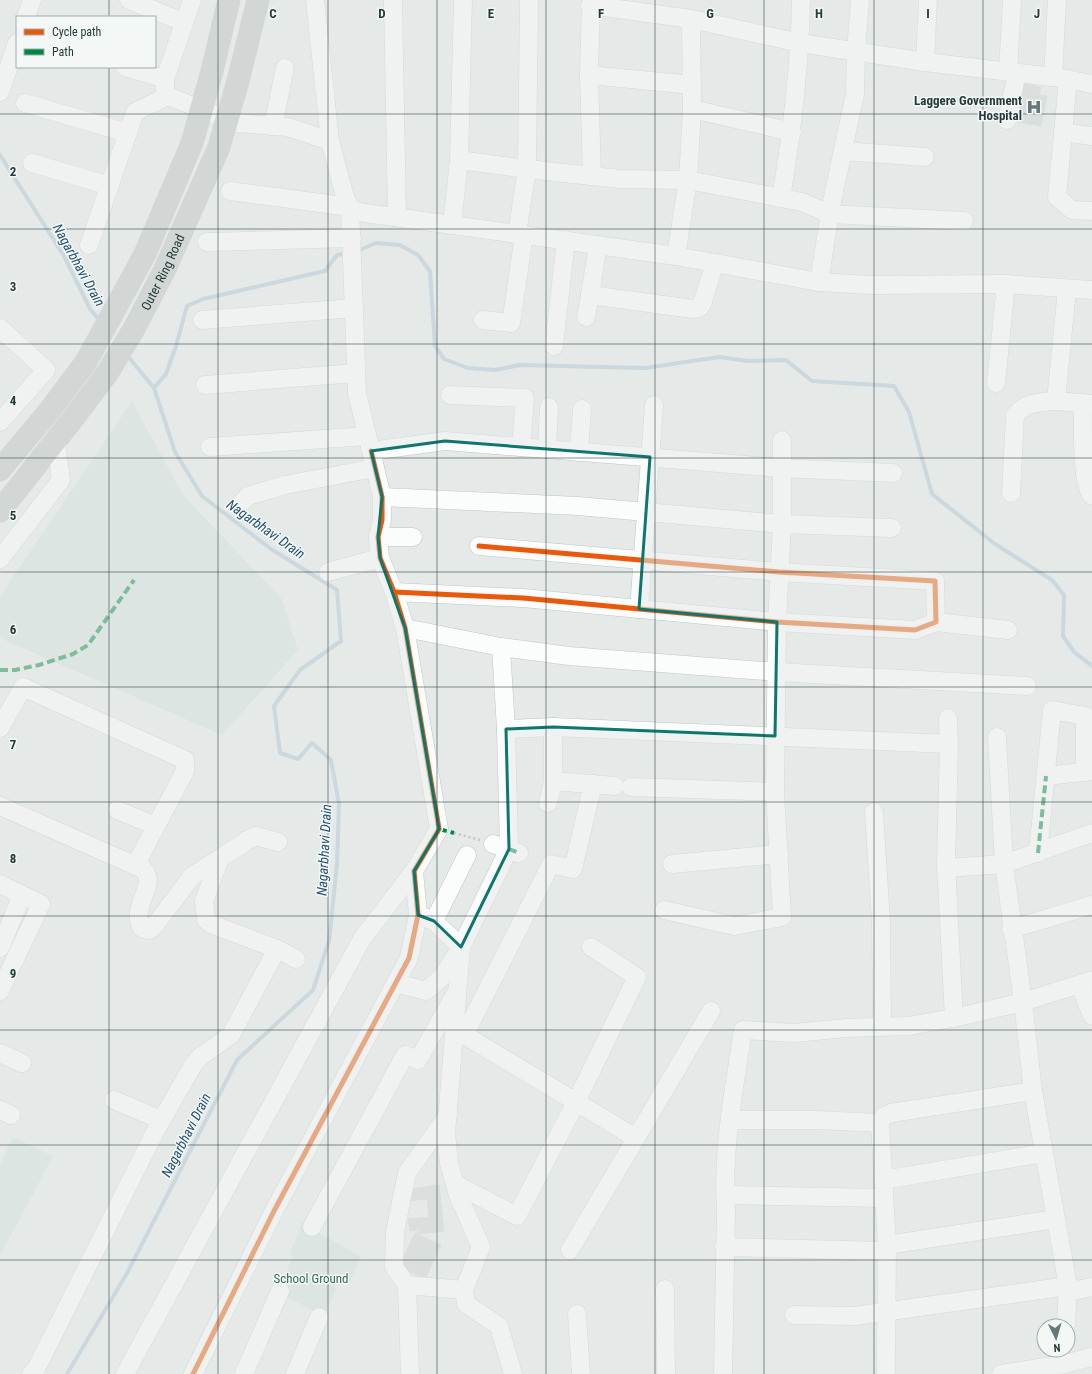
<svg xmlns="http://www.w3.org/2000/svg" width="1092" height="1374" font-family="'Roboto Condensed',sans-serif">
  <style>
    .green { fill: #d0e1d9 }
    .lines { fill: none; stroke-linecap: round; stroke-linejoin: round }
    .stream { stroke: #aac4d3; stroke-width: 4 }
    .building { fill: #ccd1d0; stroke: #ced2d1 }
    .minor-casing { stroke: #c2c6c5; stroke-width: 19 }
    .highway-casing { stroke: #bdc4c4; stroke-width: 23 }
    .path { stroke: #c2c9c8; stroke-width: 2.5; stroke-dasharray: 2 3; stroke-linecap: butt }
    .minor { stroke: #fbfcfc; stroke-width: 18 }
    .highway { stroke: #bbc1c2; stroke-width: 22 }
    .highway-bridge-casing { stroke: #bdc4c4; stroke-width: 23; stroke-linecap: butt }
    .highway-bridge { stroke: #bbc1c2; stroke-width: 22 }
    .quiet { stroke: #00873e; stroke-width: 4; stroke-dasharray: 8 4; stroke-linecap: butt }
    .cycleway-casing { stroke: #f3f8f7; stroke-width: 8 }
    .cycleway { stroke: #e8590c; stroke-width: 5 }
    .marked { fill: none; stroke: #0f766e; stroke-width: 3; stroke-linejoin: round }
    .grid { fill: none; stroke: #253a3a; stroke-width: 1; stroke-opacity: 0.55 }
    .labels { text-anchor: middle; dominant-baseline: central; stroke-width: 3; stroke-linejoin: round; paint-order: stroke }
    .poi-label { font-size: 13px; font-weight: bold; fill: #253a3a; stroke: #f3f8f7; text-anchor: end }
    .street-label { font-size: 13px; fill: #253a3a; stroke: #f3f8f7 }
    .park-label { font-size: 13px; fill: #346d57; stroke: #f3f8f7 }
    .water-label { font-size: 14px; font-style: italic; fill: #265270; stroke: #f3f8f7 }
    .grid-label { font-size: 13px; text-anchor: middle; font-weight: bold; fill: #253a3a; stroke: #f3f8f7; stroke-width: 3; stroke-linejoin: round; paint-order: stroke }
  </style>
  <rect width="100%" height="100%" fill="#e5e9e8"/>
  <g class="green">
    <path d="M132,401l51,94 98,103 17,52 -76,85 -222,-97v-42z"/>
    <path d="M12,1137l41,19 -53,100v-91z"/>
    <path d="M302,1223l59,34 -12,26 -12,-5 -2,13 -11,26 -47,-26 16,-35 -3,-3z"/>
  </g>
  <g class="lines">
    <g class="stream">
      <path d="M0,155l64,101 26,53 11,13"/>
      <path d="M357,251l19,-8 24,2 18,10 12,16 5,75 9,13 24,9 27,2 25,-5 125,3 74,-11 29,4 38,-1 26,21 82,5 15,26 23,82 63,50 57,36 12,15 -1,41 11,16 18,14"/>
      <path d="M154,388l12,-14 10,-28 11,-40 16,-7 122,-28 12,-16 11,-2"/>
      <path d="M67,1374l59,-99 111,-215 76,-70 16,-49 8,-77 2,-60 -8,-44 -19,-17 -14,16 -18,-6 -6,-47 26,-36 41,-29 -4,-51 -66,-41 -69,-53 -27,-44 -21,-64 -28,-34"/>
    </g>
  </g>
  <g class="building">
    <path d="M1018,82l23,5 -2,8 8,1 -6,30 -31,-5z"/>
    <path d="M439,1185l5,46 -26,3v-4l-8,1 -2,-12 21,-2 -2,-18 -20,2 -1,-11z"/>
    <path d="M415,1233l26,12 -16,34 -26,-13z"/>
  </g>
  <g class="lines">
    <g class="minor-casing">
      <g id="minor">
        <path d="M129,0l54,22"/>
        <path d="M192,0l-27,79v11l3,6 68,27 52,4 42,14"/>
        <path d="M315,0l15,141 15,56 5,10 8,5 318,44 143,26 52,3 135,-1 86,6"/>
        <path d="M393,0l4,217"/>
        <path d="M591,0l-2,75 3,101"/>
        <path d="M590,5l101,14 109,24 125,19 128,15 39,7"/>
        <path d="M26,17l6,-17"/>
        <path d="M925,62l3,-62"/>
        <path d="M125,67l40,12"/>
        <path d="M1008,71l4,-71"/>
        <path d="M589,75l103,10"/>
        <path d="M1053,77l4,-77"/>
        <path d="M1068,79l-11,118 15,13 20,1"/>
        <path d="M0,92l17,-49"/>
        <path d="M25,103l103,30"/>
        <path d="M692,109l100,23"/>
        <path d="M1007,120l10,-47"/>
        <path d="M273,126l12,-58"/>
        <path d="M1063,132l29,4"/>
        <path d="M843,151l82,6"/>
        <path d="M459,160l68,9 93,10 68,1 114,22 28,12 134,7"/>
        <path d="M32,163l78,23"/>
        <path d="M230,191l120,16 7,186 14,58 74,-10 336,27 112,5"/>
        <path d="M781,198c11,-66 19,-131 20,-198"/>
        <path d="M452,225l7,-65 4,-160"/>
        <path d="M517,234l10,-65 2,-169"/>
        <path d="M207,242l145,-4"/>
        <path d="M89,245l46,-133 33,-16"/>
        <path d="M598,245l-8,50 103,14 6,-1 3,-4 13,-41"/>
        <path d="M676,256l12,-76 4,-71 -1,-90"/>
        <path d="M819,282l12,-76 24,-112 1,-43 4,-51"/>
        <path d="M1067,289l-11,112 36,3"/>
        <path d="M586,317l4,-22"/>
        <path d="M202,320l152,-12"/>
        <path d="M483,320l28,3 13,-88"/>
        <path d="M0,328l46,42 -46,52"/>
        <path d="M554,346l12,-106"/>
        <path d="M996,383l10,-99"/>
        <path d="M205,385l150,-12"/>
        <path d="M450,395l75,3 -4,49"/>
        <path d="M1083,404c0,18 -2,81 9,92"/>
        <path d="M210,447l156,-11"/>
        <path d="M547,449l2,-42"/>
        <path d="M579,452l3,-43"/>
        <path d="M1011,493l4,-78c11,-13 25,-13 41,-14"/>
        <path d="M382,497l196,9 204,18 110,4"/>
        <path d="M237,507l11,-11 37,-11 90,-17"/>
        <path d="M378,537h35"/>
        <path d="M0,559l61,-79 -5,-38"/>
        <path d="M328,572l52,-14"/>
        <path d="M394,592l129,6 254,24 138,8 21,-8 -1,-41 -156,-9 -300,-26"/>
        <path d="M639,609l15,-204"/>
        <path d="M936,622l72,8"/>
        <path d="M405,628l96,19 68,9 208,16 250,14"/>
        <path d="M501,647l5,82 47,-2v54l62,5"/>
        <path d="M948,718l1,26 -3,119 8,155"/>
        <path d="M553,727l396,17"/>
        <path d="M0,728l23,-41 162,73v11l-50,95"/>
        <path d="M997,737l7,127 19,138 10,89 35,195 -2,40"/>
        <path d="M1046,776l46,-5"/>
        <path d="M631,787l144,5"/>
        <path d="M548,803l5,-22"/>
        <path d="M0,806l143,63c16,16 -14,37 -1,59l7,2 6,-5 37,-49 28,-18"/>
        <path d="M117,810l39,16"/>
        <path d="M874,812l7,109 1,106"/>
        <path d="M493,844l26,9"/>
        <path d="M1038,853l14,-143 33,6v56"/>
        <path d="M672,864l107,-10"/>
        <path d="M946,868l58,-4 88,-31"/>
        <path d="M0,884l41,20 -41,87"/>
        <path d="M664,910l70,16 48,-9 -7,-125 2,-170 5,-98v-84"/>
        <path d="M418,915l16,6 27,26 -15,186 3,30 9,32 23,52 -17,43 2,14 33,22 14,48"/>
        <path d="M434,921l33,-66"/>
        <path d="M1011,929l81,-24"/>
        <path d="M0,948l22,-53"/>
        <path d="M277,949l19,10"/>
        <path d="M396,983l30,8 17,-15 18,-29 48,-98 -3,-120"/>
        <path d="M1080,985l12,31"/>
        <path d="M456,1030l180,108"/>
        <path d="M464,1036l87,-172 22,5 20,-85"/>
        <path d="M0,1053l22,10"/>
        <path d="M114,1100l47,20"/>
        <path d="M0,1110l11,5"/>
        <path d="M730,1120h86l64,3"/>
        <path d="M883,1180l161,-27"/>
        <path d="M455,1184l62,32 59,-114 61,-125 -46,-30"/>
        <path d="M725,1195l159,3"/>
        <path d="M312,1227l93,-172 13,5 38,-67"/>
        <path d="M887,1245l169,-26"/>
        <path d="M724,1247l163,4"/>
        <path d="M570,1250l141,-239"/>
        <path d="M407,1285l57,5"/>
        <path d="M665,1289l1,85"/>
        <path d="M577,1314l4,60"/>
        <path d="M794,1315l61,1 213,-30 9,4 15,-3"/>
        <path d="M31,1374l4,-3 122,-243 36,-63 8,-9 30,-21 46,-86 -66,-25 -5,-4 -2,-19 16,-43 21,-13 6,-5 9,-4 22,6"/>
        <path d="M125,1374l237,-435 52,-68"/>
        <path d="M193,1374l81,-163 135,-253 9,-43 -4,-44 25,-42 -34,-201 -11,-36 -14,-34 -2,-21 4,-17v-23l-11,-46"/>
        <path d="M244,1374l36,-83"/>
        <path d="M295,1374l24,-57"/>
        <path d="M410,1374l-3,-89 -13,-18 1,-35 12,-59 41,-58"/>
        <path d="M723,1374l3,-165c-4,-60 8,-119 17,-179l51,3 52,-5 63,-2 49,-9 65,-15 69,-22"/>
        <path d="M886,1374l1,-129 -7,-122 4,-7 7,-3 142,-22"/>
        <path d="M1001,1374l63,-10 28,-7"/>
      </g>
    </g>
    <g class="highway-casing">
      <g id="highway">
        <path d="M211,75l18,-75"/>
        <path d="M238,81l20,-81"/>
        <path d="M0,470l50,-60"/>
        <path d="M0,511l75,-95"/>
      </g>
    </g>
    <path class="path" d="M454,833l26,7"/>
    <use href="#minor" class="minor"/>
    <use href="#highway" class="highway"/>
    <g class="highway-bridge-casing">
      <g id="highway-bridge">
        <path d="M50,410l36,-48 59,-108 47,-111 19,-68"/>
        <path id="s1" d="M75,416l33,-44 27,-45 31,-60 53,-120 19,-66"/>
      </g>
    </g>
    <use href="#highway-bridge" class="highway-bridge"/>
    <g class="quiet">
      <path d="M0,670h15l24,-5 34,-11 15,-9 46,-65"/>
      <path d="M439,829l15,4"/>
      <path d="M509,849l10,4"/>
      <path d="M1038,853l8,-77"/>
    </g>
    <g class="cycleway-casing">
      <g id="cycleway">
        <path d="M394,592l129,6 254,24 138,8 21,-8 -1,-41 -156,-9 -300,-26"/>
        <path d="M193,1374l81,-163 135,-253 9,-43 -4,-44 25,-42 -34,-201 -11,-36 -14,-34 -2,-21 4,-17v-23l-11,-46"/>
      </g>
    </g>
    <use href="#cycleway" class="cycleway"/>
  </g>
  <path d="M0 0H1092V1374H0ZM445,441l205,16 -11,152 138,13 -2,114 -222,-9 -47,2 3,120 -48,98 -27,-26 -16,-6 -4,-44 25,-42 -34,-201 -25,-70 -2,-21 4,-40 -11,-46z" fill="#e5e9e8" fill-opacity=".55" fill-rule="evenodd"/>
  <path class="marked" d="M445,441l205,16 -11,152 138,13 -2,114 -222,-9 -47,2 3,120 -48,98 -27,-26 -16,-6 -4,-44 25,-42 -34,-201 -25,-70 -2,-21 4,-40 -11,-46z"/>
  <path class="grid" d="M109,0v17M218,0v1374M328,0v1374M437,0v1374M546,0v1374M655,0v1374M764,0v1374M874,0v1374M983,0v1374M109,67v1307M0,114h1092M0,229h1092M0,344h1092M0,458h1092M0,572h1092M0,687h1092M0,802h1092M0,916h1092M0,1030h1092M0,1145h1092M0,1260h1092"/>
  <defs>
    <g id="hospital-bare" transform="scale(1.2)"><path d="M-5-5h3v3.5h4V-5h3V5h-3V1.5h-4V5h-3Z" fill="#687777" stroke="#f3f8f7" stroke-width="2.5" paint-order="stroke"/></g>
  </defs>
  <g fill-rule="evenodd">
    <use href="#hospital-bare" x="1034" y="107"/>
  </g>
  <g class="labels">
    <g class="poi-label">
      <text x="1022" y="100">Laggere Government<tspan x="1022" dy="15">Hospital</tspan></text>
    </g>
    <g class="street-label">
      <text stroke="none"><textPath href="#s1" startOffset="169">Outer Ring Road</textPath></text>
    </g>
    <g class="park-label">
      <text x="311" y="1278">School Ground</text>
    </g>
    <g class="water-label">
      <text transform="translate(79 265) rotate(61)">Nagarbhavi Drain</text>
      <text transform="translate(266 529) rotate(35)">Nagarbhavi Drain</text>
      <text transform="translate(324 850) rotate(-87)">Nagarbhavi Drain</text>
      <text transform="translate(186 1135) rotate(-63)">Nagarbhavi Drain</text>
    </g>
  </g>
  <g class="grid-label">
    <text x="273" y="18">C</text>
    <text x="382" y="18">D</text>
    <text x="491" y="18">E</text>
    <text x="601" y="18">F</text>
    <text x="710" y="18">G</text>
    <text x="819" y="18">H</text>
    <text x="928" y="18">I</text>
    <text x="1037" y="18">J</text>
    <text x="13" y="176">2</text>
    <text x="13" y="291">3</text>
    <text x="13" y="405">4</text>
    <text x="13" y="520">5</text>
    <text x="13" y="634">6</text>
    <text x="13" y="749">7</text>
    <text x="13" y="863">8</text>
    <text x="13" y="978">9</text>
  </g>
  <rect x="16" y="16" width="140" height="52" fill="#f3f8f7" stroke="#a1acab"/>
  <rect x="24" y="29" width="20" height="6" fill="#e8590c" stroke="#a1acab"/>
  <text x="52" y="36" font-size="12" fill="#253a3a">Cycle path</text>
  <rect x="24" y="49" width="20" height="6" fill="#00873e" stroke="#a1acab"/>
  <text x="52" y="56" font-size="12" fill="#253a3a">Path</text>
  <g transform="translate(1056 1338) rotate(175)"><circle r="19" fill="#f3f8f7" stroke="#a1acab"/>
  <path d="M0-3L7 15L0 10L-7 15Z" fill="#687777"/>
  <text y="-6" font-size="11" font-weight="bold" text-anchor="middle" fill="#253a3a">N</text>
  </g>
</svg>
